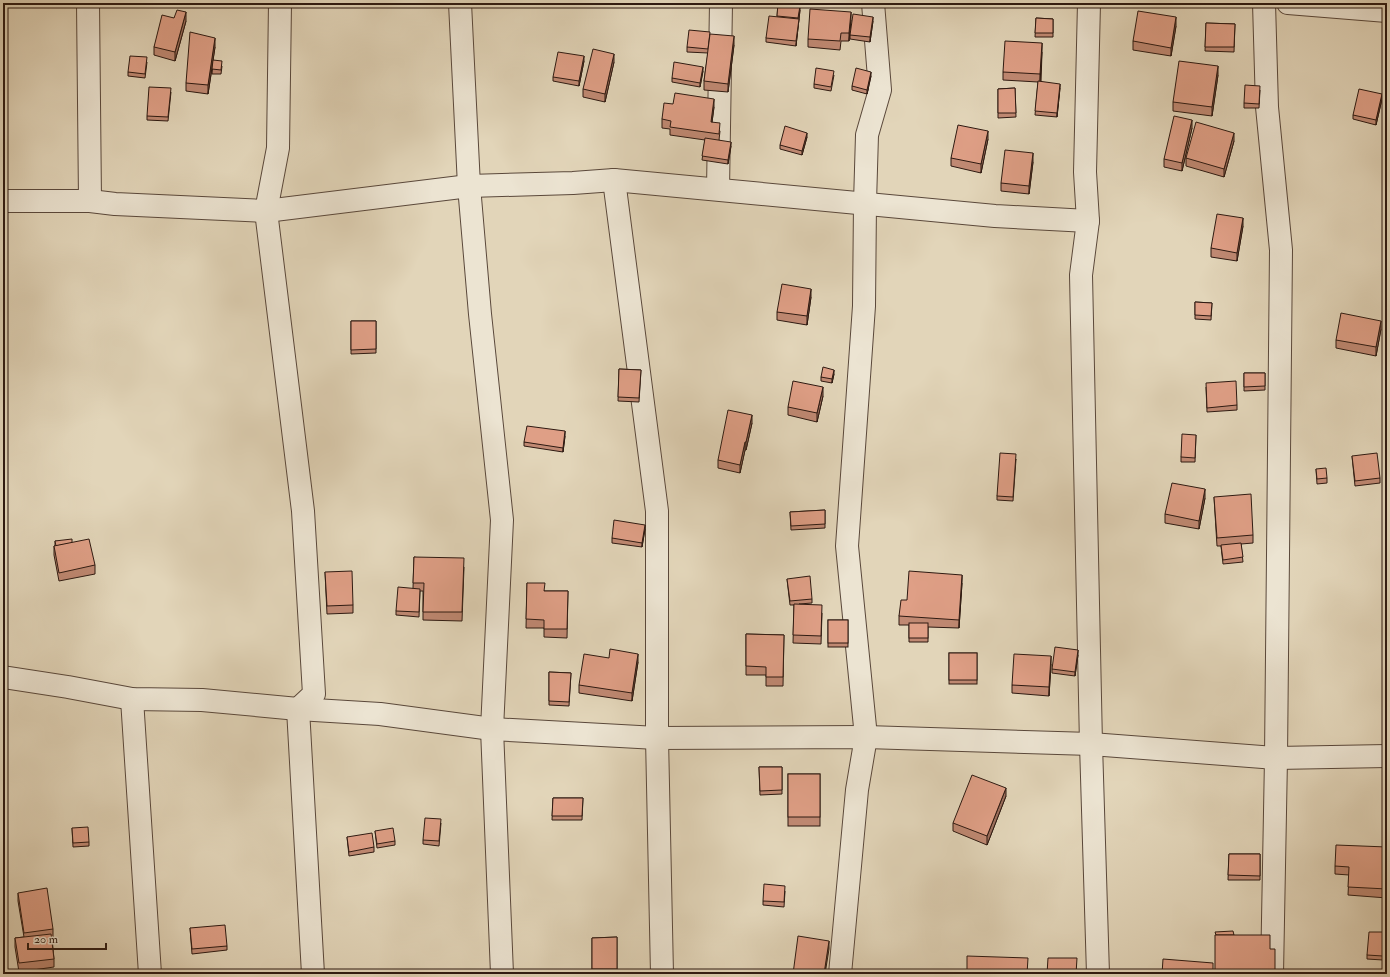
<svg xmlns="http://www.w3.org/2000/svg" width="1390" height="977" font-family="'IM FELL Double Pica',serif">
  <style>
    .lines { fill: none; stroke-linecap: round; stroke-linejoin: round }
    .minor-casing { stroke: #5a483b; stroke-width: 24 }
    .minor { stroke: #ece4d2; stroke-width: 22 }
    .wall { fill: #c08973; stroke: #2d1911 }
    .shaded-wall { fill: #9c6f5e; stroke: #2d1911 }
    .building { fill: #df9f86; stroke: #2d1911 }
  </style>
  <rect width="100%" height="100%" fill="#e2d5b9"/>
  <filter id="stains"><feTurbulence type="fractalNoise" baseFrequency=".005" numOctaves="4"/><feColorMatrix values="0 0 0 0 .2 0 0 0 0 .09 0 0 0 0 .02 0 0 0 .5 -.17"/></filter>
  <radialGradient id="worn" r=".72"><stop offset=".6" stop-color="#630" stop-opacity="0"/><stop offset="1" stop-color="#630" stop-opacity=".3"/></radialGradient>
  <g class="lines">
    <g class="minor-casing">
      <g id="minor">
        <path d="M88,3l2,198"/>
        <path d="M280,3l-2,145 -12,63 37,300 11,183 -16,15 15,265"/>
        <path d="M460,3l9,183 11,128 22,206 -10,209 10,245"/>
        <path d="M1089,3l-4,169 3,49 -7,54 10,469 7,230"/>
        <path d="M1264,3l3,104 14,143 -5,508 -4,216"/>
        <path d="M1288,3l99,8"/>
        <path d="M614,180l43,331v227l5,236"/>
        <path d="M718,189l3,-186"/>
        <path d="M3,201h87l25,3 151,7 203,-25 104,-3 41,-3 381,36 93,5"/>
        <path d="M3,677l65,10 64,12 70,1 96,9 82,5 112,15 165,9 209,-1 225,7 185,14 111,-2"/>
        <path d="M132,699l18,275"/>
        <path d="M840,974l17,-184 9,-53 -19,-191 17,-240 1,-103 2,-68 13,-45 -7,-87"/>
      </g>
    </g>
    <use href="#minor" class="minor"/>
  </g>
  <g class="wall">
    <path d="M778,3l22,7 -4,36 -30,-4v-4l11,-21z"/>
    <path d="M174,18l12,3 -11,40 -21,-6v-8z"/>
    <path d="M1036,18l17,1v18h-18z"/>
    <path d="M851,20l-2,21h-8l-1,9 -32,-3v-8z"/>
    <path d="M873,21l-3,21 -20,-3v-4z"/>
    <path d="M1206,23l29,1 -1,28 -29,-1z"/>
    <path d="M1176,26l-5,30 -38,-6v-9z"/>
    <path d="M710,36l24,9 -6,47 -24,-2v-9l4,-28 -21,-1v-5z"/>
    <path d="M215,47l-2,13 9,6 -1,8h-9l1,-12 -5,32 -22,-3v-8z"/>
    <path d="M1042,52l-1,30 19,6 -3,29 -22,-2 3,-33 -35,-2v-8z"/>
    <path d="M584,61l-5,25 -26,-5v-4z"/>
    <path d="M147,62l-2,16 -17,-2v-4z"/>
    <path d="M614,62l-9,40 -22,-5v-8z"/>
    <path d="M703,71l-3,16 -28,-5v-4z"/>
    <path d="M834,75l-3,16 -17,-3v-4z"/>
    <path d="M1218,75l-6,41 -39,-5v-9z"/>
    <path d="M871,76l-4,18 -15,-4v-4z"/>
    <path d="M1015,88l1,29 -18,1v-29z"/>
    <path d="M1260,90l-1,18h-15v-5z"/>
    <path d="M171,92l-3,29 -21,-1v-4z"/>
    <path d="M1382,99l-6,26 -23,-6v-4z"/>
    <path d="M673,104l41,3 -2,15 8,9 -1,9 12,6 -3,18 -26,-4 3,-20 -35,-5v-6l-8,-1v-9z"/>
    <path d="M1192,128l-10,43 -18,-4v-8z"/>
    <path d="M807,137l-5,18 -22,-6v-4z"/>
    <path d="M988,139l-7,34 -30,-7v-8z"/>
    <path d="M1234,141l-10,36 -38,-11v-8z"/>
    <path d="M1033,162l-4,32 -28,-3v-8z"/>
    <path d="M1243,226l-6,35 -26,-4v-9z"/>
    <path d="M811,297l-4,28 -30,-5v-8z"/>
    <path d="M1195,302l17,1 -1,17 -16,-1z"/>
    <path d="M351,321h25v32l-25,1z"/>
    <path d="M1381,329l-5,27 -40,-8v-8z"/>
    <path d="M1387,330v19l-3,-1v-4z"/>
    <path d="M619,369l22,1 -2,32 -21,-1z"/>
    <path d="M1244,373h21v17l-21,1z"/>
    <path d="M834,374l-2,9 -11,-2v-4z"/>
    <path d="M1206,387l31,18v5l-30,2z"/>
    <path d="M823,396l-6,26 -29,-7v-8z"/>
    <path d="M752,423l-6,27h-1l-5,23 -22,-5v-8z"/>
    <path d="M1196,435l-1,27h-14v-5z"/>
    <path d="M565,436l-2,16 -39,-6v-4z"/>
    <path d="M1352,456l28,22v5l-25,3z"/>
    <path d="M1016,459l-3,42 -16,-1v-4z"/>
    <path d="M1316,469l11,9v5l-10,1z"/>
    <path d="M1214,497l39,38v8l-12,1 2,18 -20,2 -2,-18h-4z"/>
    <path d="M1205,498l-6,31 -34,-6v-9z"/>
    <path d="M825,510v18l-34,2 -1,-18z"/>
    <path d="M645,529l-3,18 -30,-4v-5z"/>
    <path d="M55,541l17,2 23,22v9l-36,7 -5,-26v-9h1z"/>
    <path d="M414,557l50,10 -2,54 -39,-1v-29h-3l-1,26 -23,-2v-4l17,-23z"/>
    <path d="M325,572l28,33v8l-26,1z"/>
    <path d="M787,579l25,20v4l-13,1 23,9 -1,31 -28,-1 1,-38h-4z"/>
    <path d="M527,583l18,8h23l-1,47 -23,-1v-9h-18z"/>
    <path d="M962,583l-3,45 -31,-1v15h-19v-17h-10v-9l8,-16z"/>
    <rect x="828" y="620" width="20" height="27"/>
    <path d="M746,634l38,1 -1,51h-17v-11h-20z"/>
    <rect x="949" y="653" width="28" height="31"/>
    <path d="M1078,655l-3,21 -23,-3v-4z"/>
    <path d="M609,658l29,4 -6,39 -53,-8v-8z"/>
    <path d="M1051,664l-2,32 -37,-3v-8z"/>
    <path d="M549,672l22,1 -2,33 -20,-1z"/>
    <path d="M759,767h23v27l-22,1z"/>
    <rect x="788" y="774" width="32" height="52"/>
    <path d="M1006,796l-19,49 -34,-14v-8z"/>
    <path d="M553,798h30l-1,22h-30z"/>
    <path d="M441,823l-2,23 -16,-2v-4z"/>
    <path d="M72,828l17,14v4l-16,1z"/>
    <path d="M375,831l20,10v4l-18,3z"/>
    <path d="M347,837l27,10v5l-25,4z"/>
    <path d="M1387,847v51l-39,-3 1,-20 -14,-1v-8z"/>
    <path d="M1229,854h31v26h-32z"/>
    <path d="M785,891l-1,16 -21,-2v-4z"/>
    <path d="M18,893l35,36v9h-1l2,21v8l-35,5 -4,-25v-9l9,-1 -6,-36z"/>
    <path d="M190,928l37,18v4l-35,4z"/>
    <path d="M1384,932l-1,28 -16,-1v-4z"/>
    <path d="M617,937v37h-25v-36z"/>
  </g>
  <g class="shaded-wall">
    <path d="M800,6v4l-4,36 2,-28z"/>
    <path d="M186,12v9l-11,40v-9z"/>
    <path d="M851,12v8l-2,21v-8z"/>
    <path d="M873,17v4l-3,21v-5z"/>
    <path d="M1176,17v9l-5,30v-8z"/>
    <path d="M734,36v9l-6,47v-8z"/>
    <path d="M215,38v9l-7,47v-9z"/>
    <path d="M1042,43v9l-2,30v-8z"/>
    <path d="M614,54v8l-9,40v-8z"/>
    <path d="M584,56v5l-5,25v-5z"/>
    <path d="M1218,66v9l-6,41v-9z"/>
    <path d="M703,67v4l-3,16v-4z"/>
    <path d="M871,72v4l-4,18v-4z"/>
    <path d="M1060,84v4l-3,29v-4z"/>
    <path d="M1382,94v5l-6,26v-5z"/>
    <path d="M714,99v8l-3,23v-8z"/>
    <path d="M1192,120v8l-10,43v-8z"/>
    <path d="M988,131v8l-7,34v-9z"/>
    <path d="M807,133v4l-5,18v-4z"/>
    <path d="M1234,133v8l-10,36v-8z"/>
    <path d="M731,142v4l-3,18v-4z"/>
    <path d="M1033,153v9l-4,32v-8z"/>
    <path d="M1243,218v8l-6,35v-8z"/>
    <path d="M811,289v8l-4,28v-9z"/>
    <path d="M1381,321v8l-5,27v-9z"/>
    <path d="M834,370v4l-2,9v-4z"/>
    <path d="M823,387v9l-6,26v-9z"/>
    <path d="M752,415v8l-6,27v-8z"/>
    <path d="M565,431v5l-2,16v-4z"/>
    <path d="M745,442v8l-5,23v-8z"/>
    <path d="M1205,489v9l-6,31v-8z"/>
    <path d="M645,525v4l-3,18v-4z"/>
    <path d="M962,575v8l-3,45v-8z"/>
    <path d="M1078,650v5l-3,21v-4z"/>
    <path d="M638,654v8l-6,39v-8z"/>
    <path d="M1051,656v8l-2,32v-9z"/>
    <path d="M1006,788v8l-19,49v-9z"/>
    <path d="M829,941v8l-4,25h-1z"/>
  </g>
  <g class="building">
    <path d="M778,3l22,3 -2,12 -21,-2z"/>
    <path d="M810,9l41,3 -2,21h-8l-1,8 -32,-2z"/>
    <path d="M3,10l2,1 -1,14h-1z"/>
    <path d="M177,10l9,2 -11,40 -21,-5 8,-32 12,3z"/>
    <path d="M1138,11l38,6 -5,31 -38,-7z"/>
    <path d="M853,14l20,3 -3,20 -20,-2z"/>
    <path d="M769,16l30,3 -3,22 -30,-3z"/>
    <path d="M1036,18l17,1v14h-18z"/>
    <path d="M1206,23l29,1 -1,23h-29z"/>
    <path d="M689,30l21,2 -2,17 -21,-2z"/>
    <path d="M190,32l25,6 -7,47 -22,-2z"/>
    <path d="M710,34l24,2 -6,48 -24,-3z"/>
    <path d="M1005,41l37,2 -2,31 -37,-2z"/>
    <path d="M593,49l21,5 -9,40 -22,-5z"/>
    <path d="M558,52l26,4 -5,25 -26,-4z"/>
    <path d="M130,56l17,1 -2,17 -17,-2z"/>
    <path d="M213,60l9,1 -1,9 -9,-1z"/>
    <path d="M1179,61l39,5 -6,41 -39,-5z"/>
    <path d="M674,62l29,5 -3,16 -28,-5z"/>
    <path d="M816,68l18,3 -3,16 -17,-3z"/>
    <path d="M856,68l15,4 -4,18 -15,-4z"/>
    <path d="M1038,81l22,3 -3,29 -22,-2z"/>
    <path d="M1245,85l15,1 -1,18 -15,-1z"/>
    <path d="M149,87l22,1 -3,29 -21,-1z"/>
    <path d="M1015,88l1,25h-18v-24z"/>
    <path d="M1359,89l23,5 -6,26 -23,-5z"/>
    <path d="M675,93l39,6 -3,23 9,1 -1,11 -49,-7 1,-6 -9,-2 2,-16 9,1z"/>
    <path d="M1174,116l18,4 -10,43 -18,-4z"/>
    <path d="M1196,122l38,11 -10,36 -38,-11z"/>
    <path d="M958,125l30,6 -7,33 -30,-6z"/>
    <path d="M785,126l22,7 -5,18 -22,-6z"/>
    <path d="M705,138l26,4 -3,18 -26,-4z"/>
    <path d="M1005,150l28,3 -4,33 -28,-3z"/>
    <path d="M1217,214l26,4 -6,35 -26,-5z"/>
    <path d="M782,284l29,5 -4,27 -30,-4z"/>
    <path d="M1195,302l17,1 -1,13 -16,-1z"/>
    <path d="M1341,313l40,8 -5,26 -40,-7z"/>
    <path d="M351,321h25v28l-25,1z"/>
    <path d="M1386,330h1v14h-3z"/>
    <path d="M823,367l11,3 -2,9 -11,-2z"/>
    <path d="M619,369l22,1 -2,28 -21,-1z"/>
    <path d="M1244,373h21v13l-21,1z"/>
    <path d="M793,381l30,6 -6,26 -29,-6z"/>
    <path d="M1236,381l1,24 -30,3 -1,-25z"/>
    <path d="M728,410l24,5 -6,27h-1l-5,23 -22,-5z"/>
    <path d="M527,426l38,5 -2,17 -39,-6z"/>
    <path d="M1182,434l14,1 -1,23 -14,-1z"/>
    <path d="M1000,453l16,1 -3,43 -16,-1z"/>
    <path d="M1377,453l3,25 -25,3 -3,-25z"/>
    <path d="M1326,468l1,10 -10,1 -1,-10z"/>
    <path d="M1172,483l33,6 -6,32 -34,-7z"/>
    <path d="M1251,494l2,41 -36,3 -3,-41z"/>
    <path d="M825,510v14l-34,2 -1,-14z"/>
    <path d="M614,520l31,5 -3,18 -30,-5z"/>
    <path d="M72,539v4l-16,3 -1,-5z"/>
    <path d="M89,539l6,26 -36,8 -5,-27z"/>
    <path d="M1241,543l2,14 -20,3 -2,-15z"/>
    <path d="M414,557l50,1 -2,54h-39l1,-29h-11z"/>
    <path d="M352,571l1,34 -26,1 -2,-34z"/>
    <path d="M909,571l53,4 -3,45 -60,-4 2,-16h6z"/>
    <path d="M810,576l2,23 -22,2 -3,-22z"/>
    <path d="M527,583h18l-1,8h24l-1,38h-23v-9l-18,-1z"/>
    <path d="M398,587l22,2 -1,23 -23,-1z"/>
    <path d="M794,604l28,1 -1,31 -28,-1z"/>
    <rect x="828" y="620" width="20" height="23"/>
    <rect x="909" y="623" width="19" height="15"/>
    <path d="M746,634l38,1 -1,42h-17v-10l-20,-1z"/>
    <path d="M1055,647l23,3 -3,22 -23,-3z"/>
    <path d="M610,649l28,5 -6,39 -53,-8 5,-31 25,4z"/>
    <rect x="949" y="653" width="28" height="27"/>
    <path d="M1014,654l37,2 -2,31 -37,-2z"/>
    <path d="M549,672l22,1 -2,29 -20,-1z"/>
    <path d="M759,767h23v23l-22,1z"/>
    <rect x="788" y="774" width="32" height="43"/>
    <path d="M972,775l34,13 -19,48 -34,-13z"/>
    <path d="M553,798h30l-1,18h-30z"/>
    <path d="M425,818l16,1 -2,22 -16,-1z"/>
    <path d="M88,827l1,15 -16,1 -1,-15z"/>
    <path d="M393,828l2,13 -18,3 -2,-13z"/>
    <path d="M372,833l2,14 -25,5 -2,-15z"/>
    <path d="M1336,845l51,2v42l-39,-2 1,-20 -14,-1z"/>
    <path d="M1229,854h31v22l-32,-1z"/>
    <path d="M764,884l21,2 -1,16 -21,-1z"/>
    <path d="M47,888l6,41 -29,4 -6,-40z"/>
    <path d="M225,925l2,21 -35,3 -2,-21z"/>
    <path d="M1233,931l1,4h-18l-1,-3z"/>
    <path d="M1369,932h15l-1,24 -16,-1z"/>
    <path d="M51,934l3,25 -35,4 -4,-25z"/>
    <path d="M1215,935h55v14h5v25h-60z"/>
    <path d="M798,936l31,5 -5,33h-31z"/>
    <path d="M617,937v32h-25v-31z"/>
    <path d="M967,956l61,2 -1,16h-60z"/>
    <path d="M1048,958h29l-1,16h-29z"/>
    <path d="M1163,959l50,4v11h-51z"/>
  </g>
  <rect width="1390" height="977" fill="none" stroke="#e2d5b9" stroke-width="16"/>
  <rect x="4" y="4" width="1382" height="969" fill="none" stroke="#2d1911" stroke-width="2"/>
  <rect x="8" y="8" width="1374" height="961" fill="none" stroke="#2d1911"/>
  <path d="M28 943v6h78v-6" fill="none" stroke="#2d1911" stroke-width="2"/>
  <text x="34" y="943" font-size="12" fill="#2d1911" stroke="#ece4d2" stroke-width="3" paint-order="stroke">20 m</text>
  <rect width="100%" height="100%" filter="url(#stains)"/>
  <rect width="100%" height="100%" fill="url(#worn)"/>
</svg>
